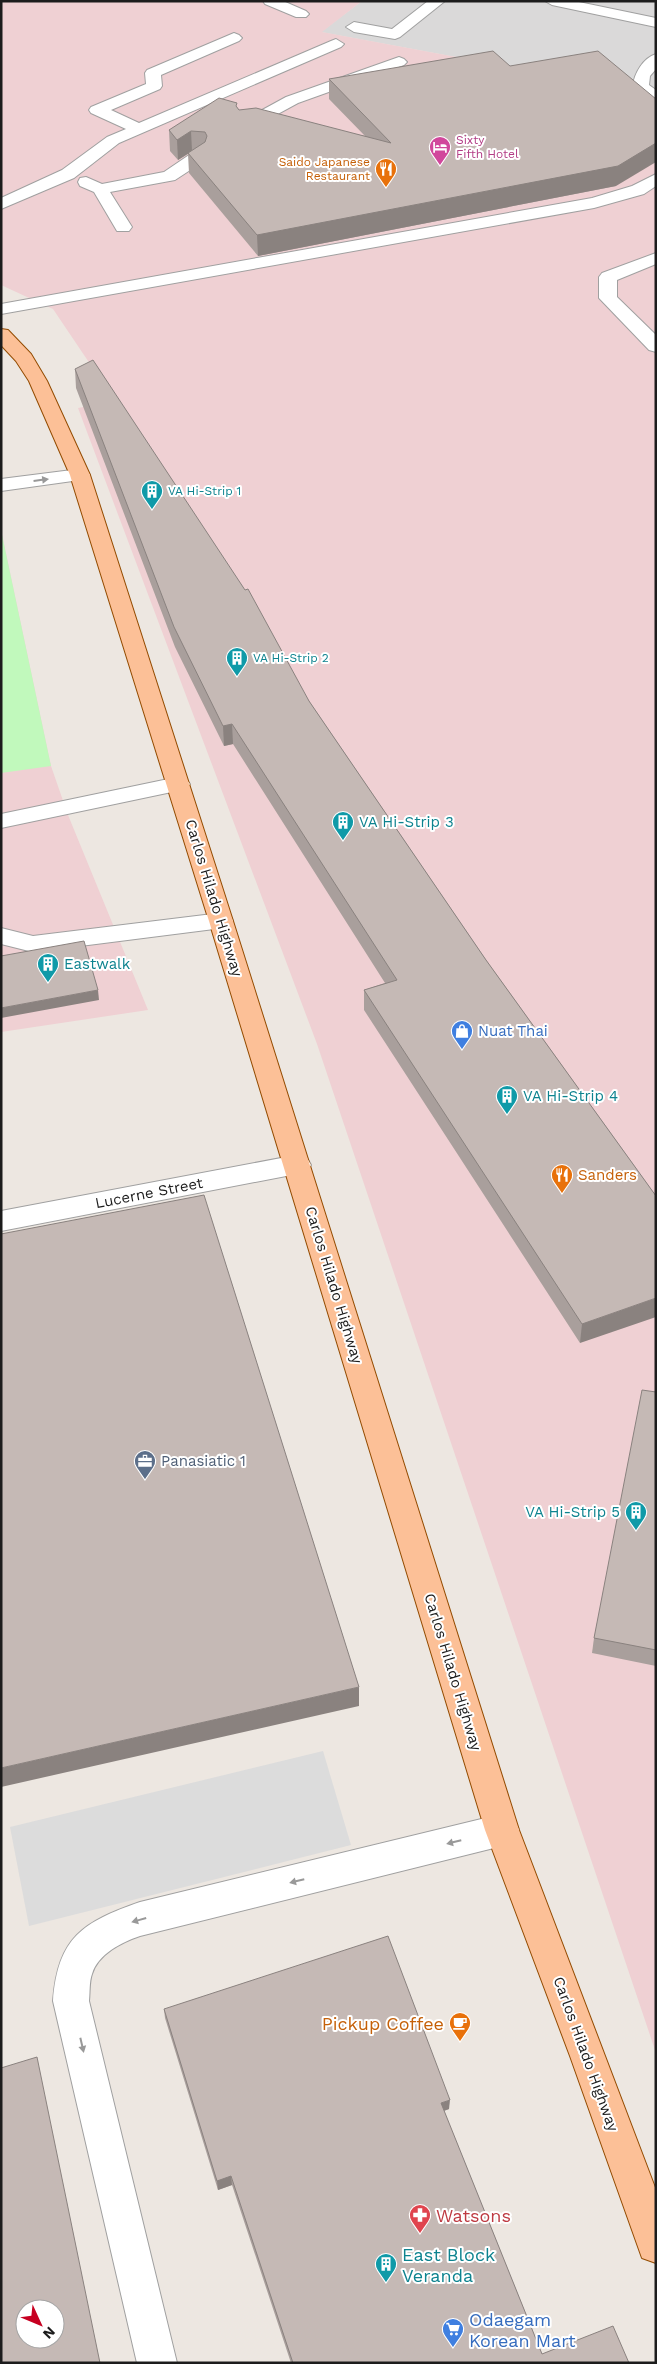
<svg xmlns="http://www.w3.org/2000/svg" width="657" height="2364" font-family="'Work Sans',sans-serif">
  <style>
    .residential { fill: #dad9d9 }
    .commercial { fill: #efd0d3 }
    .park { fill: #c1f9bc }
    .parking { fill: #dcdcdc }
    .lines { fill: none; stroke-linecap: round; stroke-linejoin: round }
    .minor-casing { stroke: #a0a0a0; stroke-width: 2 }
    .major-casing { stroke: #934b00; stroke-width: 2 }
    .minor { fill: #fff; fill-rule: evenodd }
    .major { fill: #fcc097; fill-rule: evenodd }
    .wall { fill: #a99f9c }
    .shaded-wall { fill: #8a827f }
    .building { fill: #c5b9b5; stroke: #8a827f; fill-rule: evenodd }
    .oneway { fill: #999 }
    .labels { text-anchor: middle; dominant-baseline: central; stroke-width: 4; stroke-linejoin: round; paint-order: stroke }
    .far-hotel-label { font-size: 12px; fill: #b23c85; stroke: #fff; text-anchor: start }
    .far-food-label { font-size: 12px; fill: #c56008; stroke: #fff; text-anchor: end }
    .far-culture-label { font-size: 12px; fill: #0d838f; stroke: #fff; text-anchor: start }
    .culture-label { font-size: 15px; fill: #0d838f; stroke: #fff; text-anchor: start }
    .street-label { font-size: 15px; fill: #1c1c1c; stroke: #fff }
    .shop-label { font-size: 15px; fill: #366cbe; stroke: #fff; text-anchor: start }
    .food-label { font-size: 15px; fill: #c56008; stroke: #fff; text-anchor: start }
    .service-label { font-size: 15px; fill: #4e5e75; stroke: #fff; text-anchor: start }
    .near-food-label { font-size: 18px; fill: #c56008; stroke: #fff; text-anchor: end }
    .near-health-label { font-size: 18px; fill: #be3a42; stroke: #fff; text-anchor: start }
    .near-culture-label { font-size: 18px; fill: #0d838f; stroke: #fff; text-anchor: start }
    .near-shop-label { font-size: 18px; fill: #366cbe; stroke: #fff; text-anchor: start }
  </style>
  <rect width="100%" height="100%" fill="#ede7e1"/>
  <path class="residential" d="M362,1h294v93l-335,-62z"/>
  <g class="commercial">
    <path d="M1,1h361l-40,31 334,62v1959l-339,-1009 -239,-636 37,-7 -62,-92 -52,-24z"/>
    <path d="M1,530l50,236 17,49 80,195 -147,22z"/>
  </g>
  <path class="park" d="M1,530l50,236 -50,7z"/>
  <path class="parking" d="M323,1751l28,94 -322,81 -19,-99z"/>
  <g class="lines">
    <g class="minor-casing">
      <g id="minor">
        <path d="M263,1h20l23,10 3,3 -3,3h-10l-31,-13z"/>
        <path d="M428,1h17l-45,36 -5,2 -41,-7 -8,-5 8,-5 38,7z"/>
        <path d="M545,1h29l82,17v9l-104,-22z"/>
        <path d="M234,33l5,2 3,3 -3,3 -78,34 1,11 -2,3 -49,21 28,13 192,-82 5,-2 8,5 -3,3 -222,96 -45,35 -73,31v-11l61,-28 45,-33 19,-8 -35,-16 -2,-3 2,-3 55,-23 -1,-11 2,-3z"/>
        <path d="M656,54v15l-6,7 -1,9 7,5v13l-6,-2 -17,-15c1,-12 10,-28 23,-32z"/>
        <path d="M399,57l5,2 3,3 -3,3 -106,38 -46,25h-12l-2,-3 2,-3 46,-25z"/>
        <path d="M198,152l6,1 2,4 -2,4 -29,19 -65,12 22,35 -3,4h-12l-23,-39 -14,-6 -2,-4 2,-4 6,-1 16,7 62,-12 28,-19z"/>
        <path d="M656,174v12l-12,8 -50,14 -593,106v-10l591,-106 40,-12z"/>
        <path d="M656,253v11l-39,16v17l39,38v17l-7,-2 -50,-52v-21l3,-4z"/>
        <path d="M80,469l7,2 3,4 -3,4 -86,12v-12z"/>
        <path d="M178,777l8,2 4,5 -4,5 -185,39v-14z"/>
        <path d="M221,913l9,2 3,6 -3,6 -197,25 -32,-8v-16l32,8z"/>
        <path d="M297,1155l10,3 4,7 -4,7 -306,59v-20z"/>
        <path d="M502,1814l12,5 5,11 -5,11 -12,5 -362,90c-18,6 -42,18 -48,38 -3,8 -2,18 -3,27l88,362h-40l-84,-362c5,-64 30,-79 87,-99z"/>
      </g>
    </g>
    <g class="major-casing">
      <path id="major" d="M1,329l7,1 23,24 16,27 43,94 143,446 286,909 137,360v73l-14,-5 -5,-14 -67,-188 -85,-226 -276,-909 -139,-446 -41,-94 -13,-20 -15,-16z"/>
    </g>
    <use href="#minor" class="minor"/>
    <use href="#major" class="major"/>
  </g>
  <g class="wall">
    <path d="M329,79l287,107 -358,70 -69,-83 -1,-19 -10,6 -8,-9 -1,-21 68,-23 2,3 126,26 -36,-37z"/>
    <path d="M75,369l234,332 177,259 170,236 -76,147 -216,-333v-20l21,-7 -152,-239 -9,2 -49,-99 -99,-259z"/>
    <path d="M656,1392v274l-64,-13 2,-15z"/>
    <path d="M164,2009l285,100 -5,2 98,243 87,9h-338l-59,-178 -14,5 -53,-172z"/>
  </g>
  <g class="shaded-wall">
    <path d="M191,131l1,20 -14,9 -1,-20z"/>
    <path d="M656,143v19l-40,24 -358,70 -1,-21z"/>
    <path d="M232,724l1,20 -9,2 -1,-20z"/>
    <path d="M98,990l1,10 -98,18v-10z"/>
    <path d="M656,1298v19l-76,26 2,-19z"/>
    <path d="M359,1687v19l-358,81v-19z"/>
    <path d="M450,2100l-1,9 -9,3 1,-9z"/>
    <path d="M231,2176l1,9 -14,5 -1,-9z"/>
  </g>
  <g class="building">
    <path d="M493,51l17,15 88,-15 58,48v44l-38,23 -361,69 -69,-82 17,-11 2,-6 -2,-4 -14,-1 -14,9 -8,-10 50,-32 18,5 -1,3 3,4 17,-2 135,35 -62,-64z"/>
    <path d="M93,360l152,230 3,-1 61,112 177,259 170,236v102l-74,26 -218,-334 33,-10 -165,-256 -9,2 -49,-99 -99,-258z"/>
    <path d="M84,941l14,49 -97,18v-52z"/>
    <path d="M204,1195l155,492 -358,81v-534z"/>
    <path d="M642,1390l14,2v258l-62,-12z"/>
    <path d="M388,1936l62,164 -9,3 101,251 71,-28 16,37h-336l-62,-187 -14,5 -53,-172z"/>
    <path d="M37,2057l63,306h-99v-295zM25,2309h30v30h-30z"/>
  </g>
  <defs><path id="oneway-solid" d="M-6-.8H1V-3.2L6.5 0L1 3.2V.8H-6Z" transform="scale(1.25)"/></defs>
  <g class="oneway">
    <use href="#oneway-solid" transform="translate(41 480) rotate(-7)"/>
    <use href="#oneway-solid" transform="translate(454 1842) rotate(166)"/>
    <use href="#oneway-solid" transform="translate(297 1881) rotate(166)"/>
    <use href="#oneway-solid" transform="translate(139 1920) rotate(164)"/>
    <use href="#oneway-solid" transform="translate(82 2045) rotate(77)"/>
  </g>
  <defs>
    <g id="hotel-pin" transform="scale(1.125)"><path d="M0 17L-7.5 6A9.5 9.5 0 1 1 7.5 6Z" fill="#d1479c" stroke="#fff"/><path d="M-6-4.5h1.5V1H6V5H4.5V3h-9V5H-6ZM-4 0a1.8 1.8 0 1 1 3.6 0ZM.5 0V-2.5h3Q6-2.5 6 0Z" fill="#fff"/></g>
    <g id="restaurant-pin" transform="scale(1.125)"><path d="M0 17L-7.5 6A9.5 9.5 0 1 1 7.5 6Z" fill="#e8710a" stroke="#fff"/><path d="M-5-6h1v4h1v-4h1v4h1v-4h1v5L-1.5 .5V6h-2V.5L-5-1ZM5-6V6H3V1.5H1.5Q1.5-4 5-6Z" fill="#fff"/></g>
    <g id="building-pin" transform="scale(1.125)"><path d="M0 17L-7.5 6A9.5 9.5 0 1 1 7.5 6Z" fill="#0f9aa8" stroke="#fff"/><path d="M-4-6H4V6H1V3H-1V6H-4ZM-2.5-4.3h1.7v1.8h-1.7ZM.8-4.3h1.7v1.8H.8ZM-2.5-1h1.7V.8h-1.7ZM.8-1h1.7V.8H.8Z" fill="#fff"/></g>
    <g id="shop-pin" transform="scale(1.125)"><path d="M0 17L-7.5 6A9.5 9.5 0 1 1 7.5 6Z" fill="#3f7fe0" stroke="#fff"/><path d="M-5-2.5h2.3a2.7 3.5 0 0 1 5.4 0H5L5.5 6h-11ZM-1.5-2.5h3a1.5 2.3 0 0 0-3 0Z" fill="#fff"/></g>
    <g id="office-pin" transform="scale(1.125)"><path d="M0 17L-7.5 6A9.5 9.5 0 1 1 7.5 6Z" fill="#5c6f8a" stroke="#fff"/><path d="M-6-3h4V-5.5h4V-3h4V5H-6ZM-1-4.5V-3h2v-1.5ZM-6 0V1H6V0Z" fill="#fff"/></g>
    <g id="cafe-pin" transform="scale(1.125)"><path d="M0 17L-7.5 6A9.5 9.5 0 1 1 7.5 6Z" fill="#e8710a" stroke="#fff"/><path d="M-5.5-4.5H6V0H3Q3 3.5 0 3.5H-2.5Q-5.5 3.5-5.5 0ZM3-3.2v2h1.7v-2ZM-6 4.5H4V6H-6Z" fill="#fff"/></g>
    <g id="pharmacy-pin" transform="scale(1.125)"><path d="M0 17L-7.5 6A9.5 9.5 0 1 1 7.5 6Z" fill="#e0444e" stroke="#fff"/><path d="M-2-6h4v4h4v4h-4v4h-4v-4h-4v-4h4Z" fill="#fff"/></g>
    <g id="supermarket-pin" transform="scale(1.125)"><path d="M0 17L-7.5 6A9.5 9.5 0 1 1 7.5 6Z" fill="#3f7fe0" stroke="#fff"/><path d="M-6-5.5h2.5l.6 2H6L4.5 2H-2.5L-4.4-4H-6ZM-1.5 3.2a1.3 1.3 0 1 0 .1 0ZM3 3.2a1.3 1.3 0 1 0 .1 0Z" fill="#fff"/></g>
  </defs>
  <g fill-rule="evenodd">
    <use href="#hotel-pin" x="440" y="147"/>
    <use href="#restaurant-pin" x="386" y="169"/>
    <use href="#building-pin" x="152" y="491"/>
    <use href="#building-pin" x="237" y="658"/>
    <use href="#building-pin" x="343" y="822"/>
    <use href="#building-pin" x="48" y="964"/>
    <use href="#shop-pin" x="462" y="1031"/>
    <use href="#building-pin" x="507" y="1096"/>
    <use href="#restaurant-pin" x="562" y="1175"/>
    <use href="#office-pin" x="145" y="1461"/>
    <use href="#building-pin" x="636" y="1512"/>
    <use href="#cafe-pin" x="460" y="2023"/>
    <use href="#pharmacy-pin" x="420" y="2215"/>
    <use href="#building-pin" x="386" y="2264"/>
    <use href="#supermarket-pin" x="453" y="2329"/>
  </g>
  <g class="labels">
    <g class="far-hotel-label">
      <text x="456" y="140">Sixty<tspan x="456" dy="14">Fifth Hotel</tspan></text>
    </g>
    <g class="far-food-label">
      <text x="370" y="162">Saido Japanese<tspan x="370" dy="14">Restaurant</tspan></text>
    </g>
    <g class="far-culture-label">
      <text x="168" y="491">VA Hi-Strip 1</text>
      <text x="253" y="658">VA Hi-Strip 2</text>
    </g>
    <g class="culture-label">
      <text x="359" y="822">VA Hi-Strip 3</text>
      <text x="64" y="964">Eastwalk</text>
      <text x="523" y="1096">VA Hi-Strip 4</text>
      <text x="620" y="1512" text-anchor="end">VA Hi-Strip 5</text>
    </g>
    <g class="street-label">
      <text transform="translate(214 898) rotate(73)">Carlos Hilado Highway</text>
      <text transform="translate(149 1193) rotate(-11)">Lucerne Street</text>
      <text transform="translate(334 1285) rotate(73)">Carlos Hilado Highway</text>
      <text transform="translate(453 1672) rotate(73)">Carlos Hilado Highway</text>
      <text transform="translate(586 2054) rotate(70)">Carlos Hilado Highway</text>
    </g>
    <g class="shop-label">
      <text x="478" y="1031">Nuat Thai</text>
    </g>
    <g class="food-label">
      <text x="578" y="1175">Sanders</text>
    </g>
    <g class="service-label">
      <text x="161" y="1461">Panasiatic 1</text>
    </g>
    <g class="near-food-label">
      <text x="444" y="2023">Pickup Coffee</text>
    </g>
    <g class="near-health-label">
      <text x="436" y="2215">Watsons</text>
    </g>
    <g class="near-culture-label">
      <text x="402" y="2254">East Block<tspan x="402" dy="21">Veranda</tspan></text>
    </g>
    <g class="near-shop-label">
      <text x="469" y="2319">Odaegam<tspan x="469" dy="21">Korean Mart</tspan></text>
    </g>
  </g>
  <rect width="657" height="2364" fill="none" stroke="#1c1c1c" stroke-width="5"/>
  <g transform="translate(40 2324) rotate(134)"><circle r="24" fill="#ffffff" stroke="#a4a4a4"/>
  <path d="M0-4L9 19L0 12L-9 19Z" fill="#c70021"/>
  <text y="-8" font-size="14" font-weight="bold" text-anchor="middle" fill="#1c1c1c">N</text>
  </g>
</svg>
